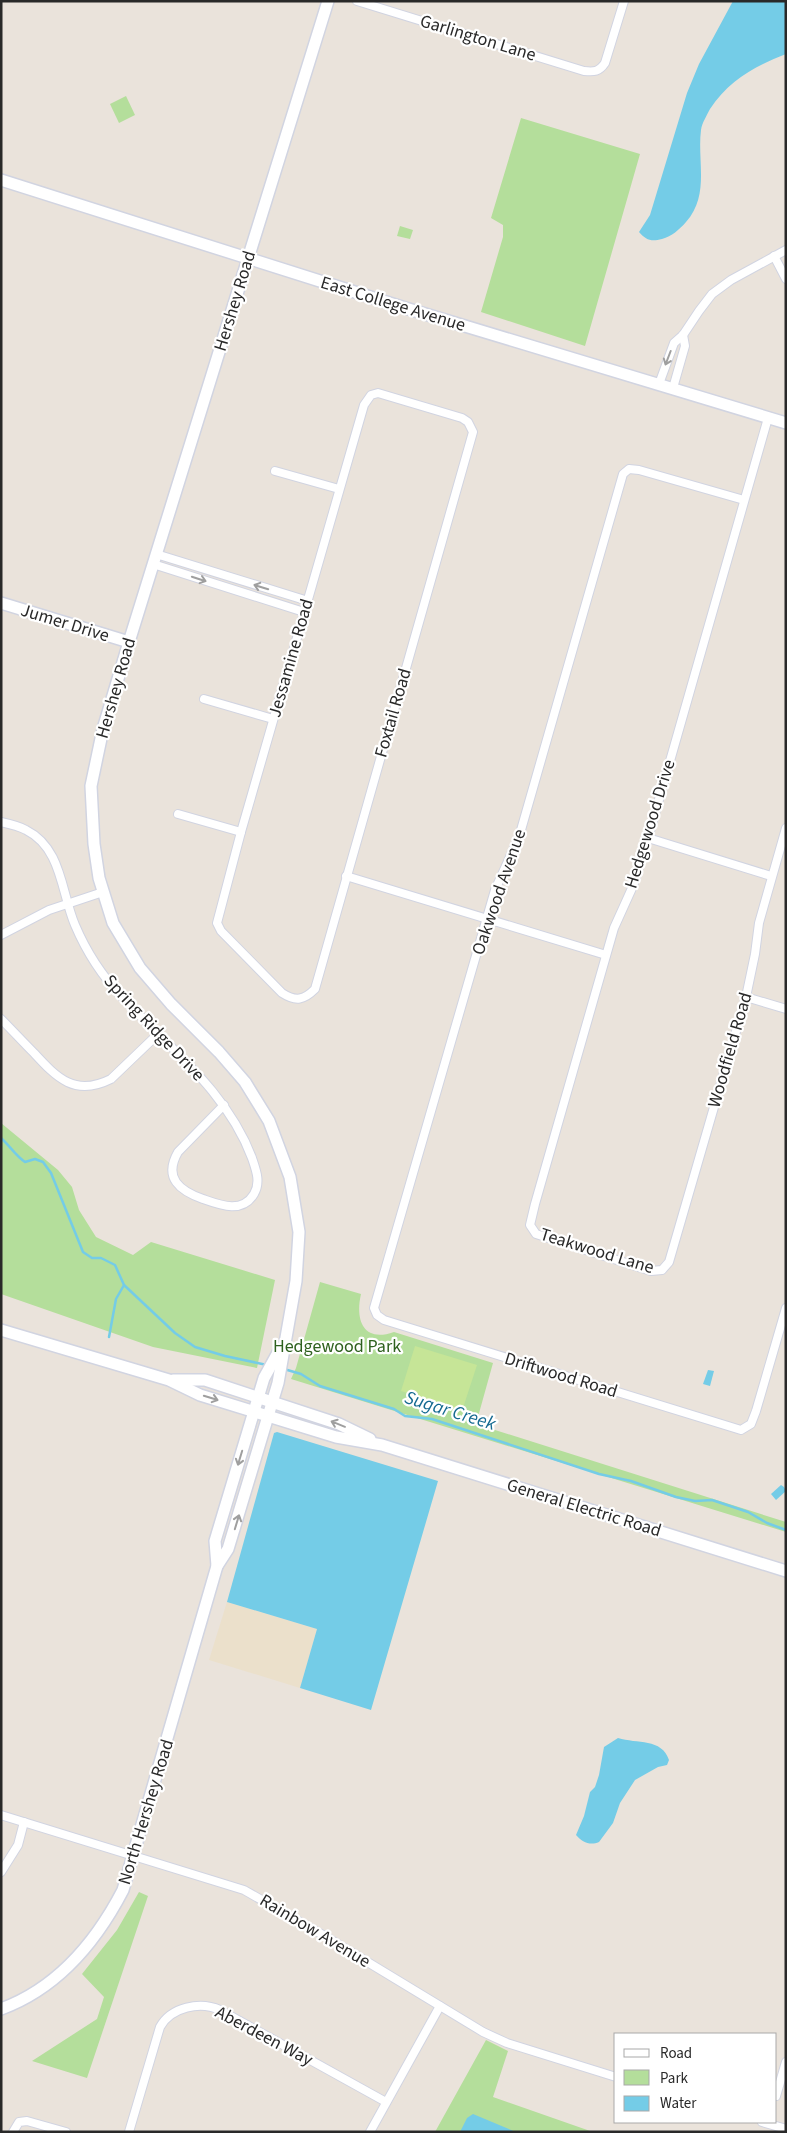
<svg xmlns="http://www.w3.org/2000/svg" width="787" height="2133" font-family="'Source Sans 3',sans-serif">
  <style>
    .education { fill: #ebe0cb }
    .green { fill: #b4de9b }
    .pitch { fill: #c6e597 }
    .water { fill: #74cce7 }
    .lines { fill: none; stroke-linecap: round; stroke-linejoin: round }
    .stream { stroke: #74cce7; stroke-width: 2.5 }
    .street-casing { stroke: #d1d4e1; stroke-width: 10 }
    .secondary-casing { stroke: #d1d4e1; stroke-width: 14 }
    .street { stroke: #fff; stroke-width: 8 }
    .secondary { stroke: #fff; stroke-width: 11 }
    .oneway { stroke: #9f9f9f }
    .labels { text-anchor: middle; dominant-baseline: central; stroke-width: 4.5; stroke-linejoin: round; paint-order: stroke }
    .street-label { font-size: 18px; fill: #292929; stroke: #fff }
    .park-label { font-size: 18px; fill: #2e611e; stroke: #fff }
    .water-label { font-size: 19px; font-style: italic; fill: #156a91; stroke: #fff }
  </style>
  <rect width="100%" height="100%" fill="#eae3db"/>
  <path class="education" d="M227,1602l90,27 -17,59 -91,-28z"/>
  <g class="green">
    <path d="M126,96l9,19 -16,8 -9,-19z"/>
    <path d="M521,118l119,36 -55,192 -104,-34 22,-75v-12l-12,-7z"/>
    <path d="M400,226l13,4 -3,9 -13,-3z"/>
    <path d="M1,1123l57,47 14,17 7,23 17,27 37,18 18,-13 124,38 -18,88 -104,-21 -152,-53z"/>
    <path d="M320,1282l41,12c-6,26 2,49 33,38l99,31 -17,61 310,98v10l-495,-153 5,-11z"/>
    <path d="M139,1892l9,4 -61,182 -55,-17 65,-42 7,-22 -22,-23 35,-44z"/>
    <path d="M486,2040l22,11 -15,46 100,35h-158z"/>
  </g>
  <path class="pitch" d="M415,1346l62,19 -15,46 -61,-20z"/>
  <g class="water">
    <path d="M733,1h53v53c-31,12 -57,26 -76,55 -3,6 -8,14 -9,21 -4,31 9,65 -15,92 -7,8 -14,14 -24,17 -11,3 -16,1 -23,-7l11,-17 37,-122 12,-29z"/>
    <path d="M708,1370l6,1 -4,15 -7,-2z"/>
    <path d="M277,1432l161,49 -67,229 -71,-22 17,-59 -90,-27 47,-169z"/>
    <path d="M781,1485l3,2 2,4 -10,9 -5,-6z"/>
    <path d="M618,1738c19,6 44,0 51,22l-2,5 -9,2 -23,13 -15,23 -7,20 -14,19c-9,4 -17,0 -23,-7l8,-19 6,-24 5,-5 4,-12 5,-28z"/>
    <path d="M473,2114l43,18h-56l7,-14z"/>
  </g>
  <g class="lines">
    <g class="stream">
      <path d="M1,1138c9,8 14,17 24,24l10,-3 8,3 8,11 32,79 9,6h9l14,7 9,20 51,48 20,14 30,9 42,9"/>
      <path d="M109,1337l7,-38 8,-14"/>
      <path d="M284,1369l17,5 19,12 74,23 11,7 27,3 167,55 32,7 45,16 19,4 17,-1 36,12 19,11 19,7"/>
    </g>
    <g class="street-casing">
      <g id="street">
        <path d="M357,1l227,70c10,1 15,1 21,-8l19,-62"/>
        <path d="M774,256l12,23"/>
        <path d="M659,384l15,-41 9,-8 16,-24 13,-17 19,-14 55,-30"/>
        <path d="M673,388l12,-42 -2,-11"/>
        <path d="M378,393l84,25 6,4 5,10 -158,557c-11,11 -19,13 -33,4l-61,-62 -4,-8 24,-91 123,-427 7,-10z"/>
        <path d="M768,418l-120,420 -15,48 -19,42 -79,276 -5,21 6,9 115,37 11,-1 7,-8 77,-265 9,-43 4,-31 27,-95"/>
        <path d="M275,471l64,18"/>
        <path d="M744,500l-105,-30 -10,-1 -6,5 -104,363 -24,53 -121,418 3,7 7,5 357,110 10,-6 5,-13 30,-103"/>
        <path d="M156,554l152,47"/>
        <path d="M153,564l151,48"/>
        <path d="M204,699l69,20"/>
        <path d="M178,814l63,18"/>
        <path d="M1,822c9,2 18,4 25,8 36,18 35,62 49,95 11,26 27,51 47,72 47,51 105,94 130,161 4,12 9,24 2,36 -12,20 -34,11 -51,5 -23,-8 -40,-21 -25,-47l46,-47"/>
        <path d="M648,838l123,38"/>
        <path d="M346,876l260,79"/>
        <path d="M1,935l48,-25 54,-18"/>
        <path d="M746,997l40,12"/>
        <path d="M1,1019c11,11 22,23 33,34 23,25 41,44 77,26l47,-45"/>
        <path d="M1,1815l243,75 79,45 160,97 24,11 109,34"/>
        <path d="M1,1872l17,-27 6,-23"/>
        <path d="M776,2096l10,-34"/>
        <path d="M762,2122l24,7"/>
        <path d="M13,2132l6,-10 8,-1 39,11"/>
        <path d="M129,2132l31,-105c11,-20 40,-26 60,-17l166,92"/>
        <path d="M370,2132l70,-126"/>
      </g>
    </g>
    <g class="secondary-casing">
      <g id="secondary">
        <path d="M1,180l401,127 384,116"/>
        <path d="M1,603l128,39"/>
        <path d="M1,1330l168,50 31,15 136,42 46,8 404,126"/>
        <path d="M173,1380h32l134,44 31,15"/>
        <path d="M217,1566l11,-17 50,-166 18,-102 3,-49 -9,-55 -21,-56 -24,-39 -26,-30 -48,-48 -31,-36 -27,-45 -14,-45 -5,-34 -3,-58 12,-57 26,-87 199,-641"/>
        <path d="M1,2009c57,-21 95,-67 122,-119l94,-324 -2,-25 49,-163 16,-29"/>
      </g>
    </g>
    <use href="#street" class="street"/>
    <use href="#secondary" class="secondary"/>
  </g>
  <defs><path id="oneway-shaft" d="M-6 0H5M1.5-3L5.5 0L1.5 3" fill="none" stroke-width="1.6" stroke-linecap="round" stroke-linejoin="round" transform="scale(1.25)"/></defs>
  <g class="oneway">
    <use href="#oneway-shaft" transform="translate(668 358) rotate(111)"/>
    <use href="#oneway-shaft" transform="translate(199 579) rotate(18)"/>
    <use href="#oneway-shaft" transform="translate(261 587) rotate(-163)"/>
    <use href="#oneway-shaft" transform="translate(211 1398) rotate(17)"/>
    <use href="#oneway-shaft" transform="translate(338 1424) rotate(-158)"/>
    <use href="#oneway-shaft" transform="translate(240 1458) rotate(107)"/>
    <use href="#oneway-shaft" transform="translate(237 1522) rotate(-73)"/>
  </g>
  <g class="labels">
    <g class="street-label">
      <text transform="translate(478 38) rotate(17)">Garlington Lane</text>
      <text transform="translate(235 301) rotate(-73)">Hershey Road</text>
      <text transform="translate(393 304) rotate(17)">East College Avenue</text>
      <text transform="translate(65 623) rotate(17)">Jumer Drive</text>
      <text transform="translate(291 658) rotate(-74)">Jessamine Road</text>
      <text transform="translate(116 688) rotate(-74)">Hershey Road</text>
      <text transform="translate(393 713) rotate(-74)">Foxtail Road</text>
      <text transform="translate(650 824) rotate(-73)">Hedgewood Drive</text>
      <text transform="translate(499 892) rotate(-71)">Oakwood Avenue</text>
      <text transform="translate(154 1028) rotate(47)">Spring Ridge Drive</text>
      <text transform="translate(730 1050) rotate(-74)">Woodfield Road</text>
      <text transform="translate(597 1251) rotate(17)">Teakwood Lane</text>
      <text transform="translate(561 1375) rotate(17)">Driftwood Road</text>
      <text transform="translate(584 1508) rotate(17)">General Electric Road</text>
      <text transform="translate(146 1812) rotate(-73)">North Hershey Road</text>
      <text transform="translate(315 1931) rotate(31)">Rainbow Avenue</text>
      <text transform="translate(264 2036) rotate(28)">Aberdeen Way</text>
    </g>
    <g class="park-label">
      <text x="337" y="1346">Hedgewood Park</text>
    </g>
    <g class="water-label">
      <text transform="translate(450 1411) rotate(17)">Sugar Creek</text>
    </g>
  </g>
  <rect width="787" height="2133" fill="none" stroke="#292929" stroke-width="5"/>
  <rect x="614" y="2033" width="162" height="90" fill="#ffffff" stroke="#a9a9a9"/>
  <rect x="624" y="2049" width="25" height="8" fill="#ffffff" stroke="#a9a9a9"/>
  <text x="660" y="2058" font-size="15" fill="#292929">Road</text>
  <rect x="624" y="2070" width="25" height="15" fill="#b4de9b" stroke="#a9a9a9"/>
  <text x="660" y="2083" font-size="15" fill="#292929">Park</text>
  <rect x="624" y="2096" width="25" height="15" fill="#74cce7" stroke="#a9a9a9"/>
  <text x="660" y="2108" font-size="15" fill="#292929">Water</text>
</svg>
